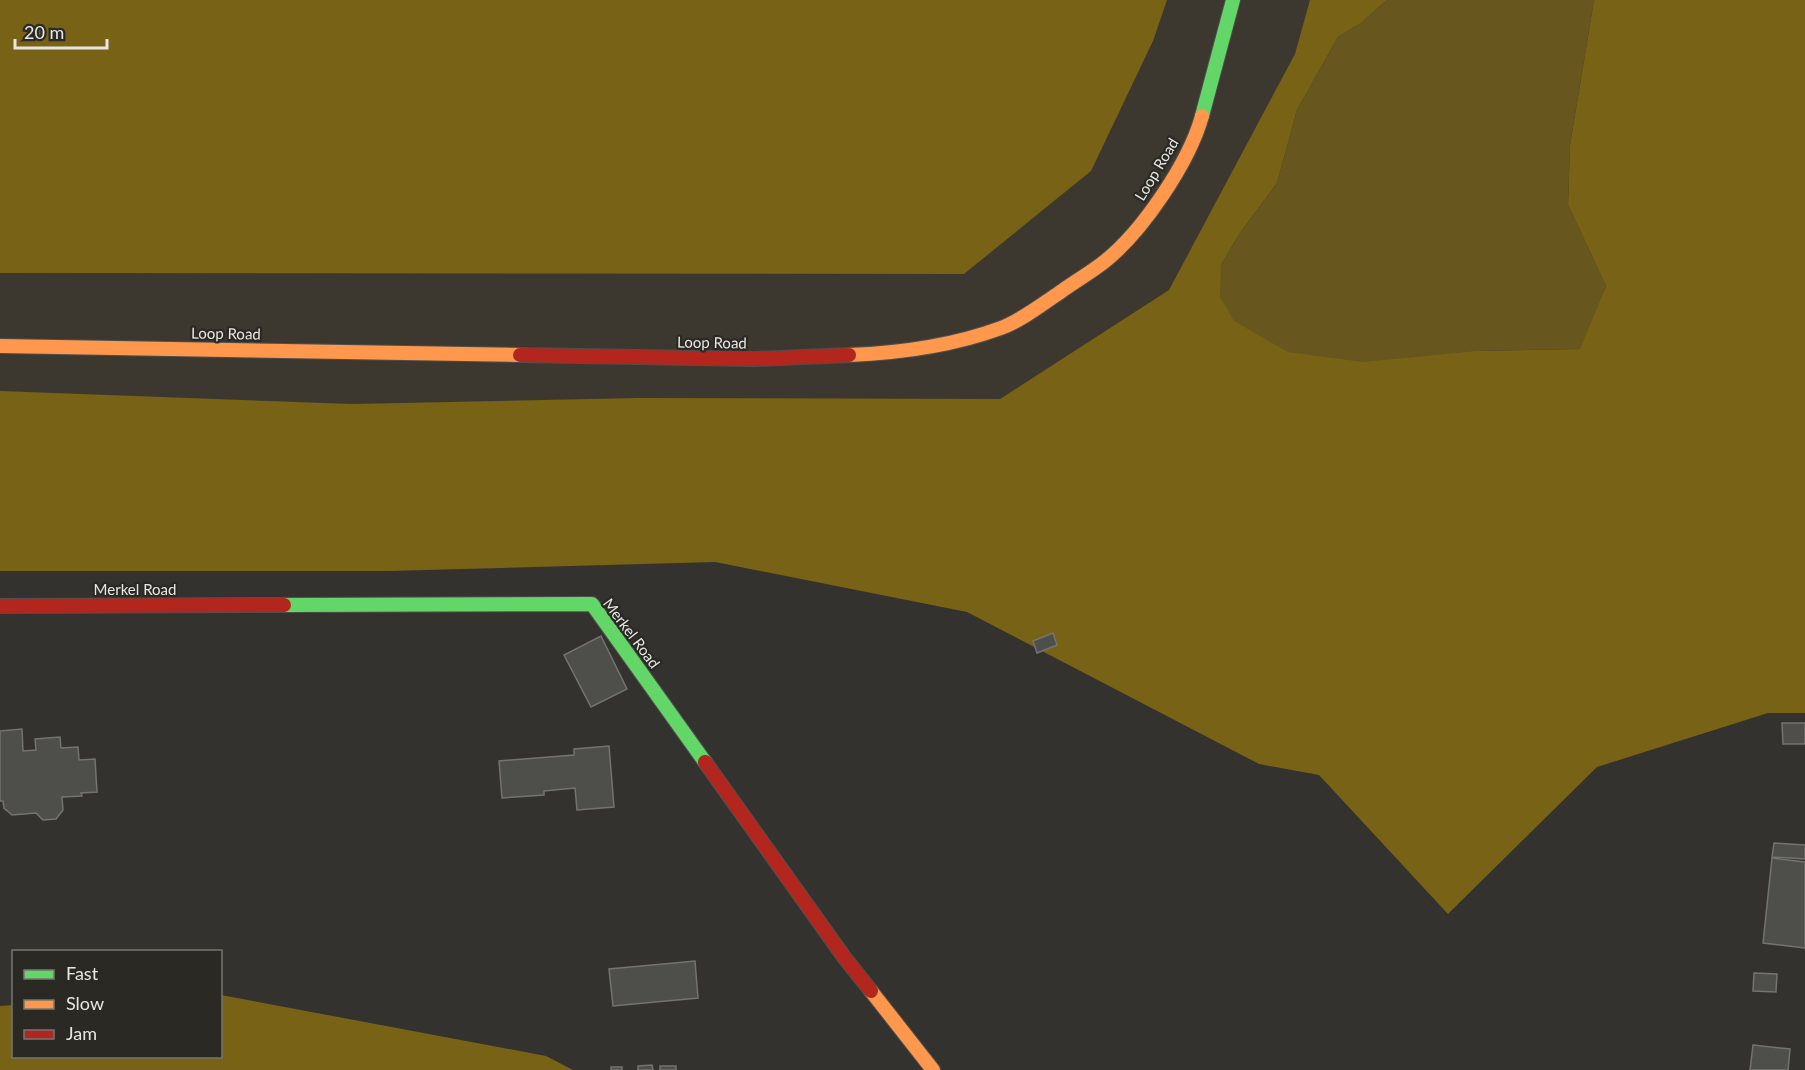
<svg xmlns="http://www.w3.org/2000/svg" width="1805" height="1070" font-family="Lato,sans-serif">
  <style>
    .built { fill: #3c382f }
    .forest { fill: #776216 }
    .water { fill: #67561e }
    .building { fill: #4e4e4b; stroke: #747370; stroke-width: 1.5 }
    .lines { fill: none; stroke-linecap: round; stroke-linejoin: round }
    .fast-casing { stroke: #4f4f4d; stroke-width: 16 }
    .slow-casing { stroke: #4f4f4d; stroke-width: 16 }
    .jam-casing { stroke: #4f4f4d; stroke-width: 16 }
    .fast { stroke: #63d668; stroke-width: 14 }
    .slow { stroke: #ff974d; stroke-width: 14 }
    .jam { stroke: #b3261e; stroke-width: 14 }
    .labels { text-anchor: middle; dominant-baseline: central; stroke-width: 4.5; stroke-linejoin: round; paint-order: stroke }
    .street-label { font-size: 15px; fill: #e7e6e4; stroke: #2a2924 }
  </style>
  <rect width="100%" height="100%" fill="#33322f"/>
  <path class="built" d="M0,0h1805v437l-1805,25z"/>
  <g class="forest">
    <path d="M0,0h1167l-14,41 -62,130 -127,103 -964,-1z"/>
    <path d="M1310,0h77l-26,23 -23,14 -41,73 -20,73 -37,50 -19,32 256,86 102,-2 27,-63 -38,-81 2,-60 24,-145h211v713h-37l-171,54 -149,147 -129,-139 -60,-11 -292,-152 -252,-50 -326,9h-389v-180l352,13 286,-6 362,1 169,-109 126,-236z"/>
    <path d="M221,995l325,61 27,14h-573v-64l13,-1 1,51h206z"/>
  </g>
  <path class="water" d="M1387,0h207l-24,145 -2,59 38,82 -26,63 -103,2 -114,11 -75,-10 -54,-31 -14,-24 1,-32 19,-32 37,-50 20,-73 41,-73 23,-14z"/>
  <g class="building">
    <path d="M1053,633l4,12 -20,8 -4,-12z"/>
    <path d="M601,636l26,53 -36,18 -27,-52z"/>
    <path d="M1782,723h23v21h-22z"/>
    <path d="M22,729l1,22 13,-1 -1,-11 25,-2 1,11 17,-1 1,13 16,-1 2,33 -16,1 1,3 -20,1 1,13 -7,9 -13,1 -7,-7 -24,2 -8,-7 -1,-7h-3v-70z"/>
    <path d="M609,746l5,61 -37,3 -2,-22 -31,3v4l-42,3 -3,-37 75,-6v-6z"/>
    <path d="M1774,843l31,2v14l-33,-2z"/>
    <path d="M1772,858l33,4v86l-42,-5z"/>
    <path d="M695,961l3,37 -85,8 -4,-37z"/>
    <path d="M1754,973l23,1 -1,18 -23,-1z"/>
    <path d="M1753,1045l37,4 -2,21h-38z"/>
    <path d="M652,1065l1,5h-15v-4z"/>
    <rect x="660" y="1066" width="16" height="4"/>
    <rect x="611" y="1067" width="11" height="3"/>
  </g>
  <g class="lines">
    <g class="fast-casing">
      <g id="fast">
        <path d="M1202,116l31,-116"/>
        <path d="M284,605l308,-1 113,158"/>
      </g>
    </g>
    <g class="slow-casing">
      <g id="slow">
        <path d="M0,346l520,9"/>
        <path d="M849,355c51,-2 103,-9 152,-27 21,-8 40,-23 58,-35 15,-11 31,-20 45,-31 38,-30 85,-99 98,-146"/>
        <path d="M871,991l62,79"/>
      </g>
    </g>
    <g class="jam-casing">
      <g id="jam">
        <path d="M520,355l234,4 95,-4"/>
        <path d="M0,606l284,-1"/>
        <path d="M705,762l139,195 27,34"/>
      </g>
    </g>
    <use href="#fast" class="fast"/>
    <use href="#slow" class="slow"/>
    <use href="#jam" class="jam"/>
  </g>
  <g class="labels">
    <g class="street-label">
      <text transform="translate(1156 169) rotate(-59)">Loop Road</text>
      <text transform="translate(226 333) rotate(1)">Loop Road</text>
      <text transform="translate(712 342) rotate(1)">Loop Road</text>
      <text x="135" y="589">Merkel Road</text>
      <text transform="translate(632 633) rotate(53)">Merkel Road</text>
    </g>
  </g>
  <rect x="12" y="950" width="210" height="108" fill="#2a2924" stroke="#767571" stroke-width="1.5"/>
  <rect x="24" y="970" width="30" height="9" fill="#63d668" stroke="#767571" stroke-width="1.5"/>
  <text x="66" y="980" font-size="18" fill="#e7e6e4">Fast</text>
  <rect x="24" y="1000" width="30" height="9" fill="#ff974d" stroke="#767571" stroke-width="1.5"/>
  <text x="66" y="1010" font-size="18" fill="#e7e6e4">Slow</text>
  <rect x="24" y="1030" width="30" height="9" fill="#b3261e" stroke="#767571" stroke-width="1.5"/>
  <text x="66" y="1040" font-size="18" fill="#e7e6e4">Jam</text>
  <path d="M15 39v9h92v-9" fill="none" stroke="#e7e6e4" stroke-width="3"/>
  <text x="24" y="39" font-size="18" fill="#e7e6e4" stroke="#2a2924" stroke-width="4.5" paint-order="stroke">20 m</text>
</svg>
